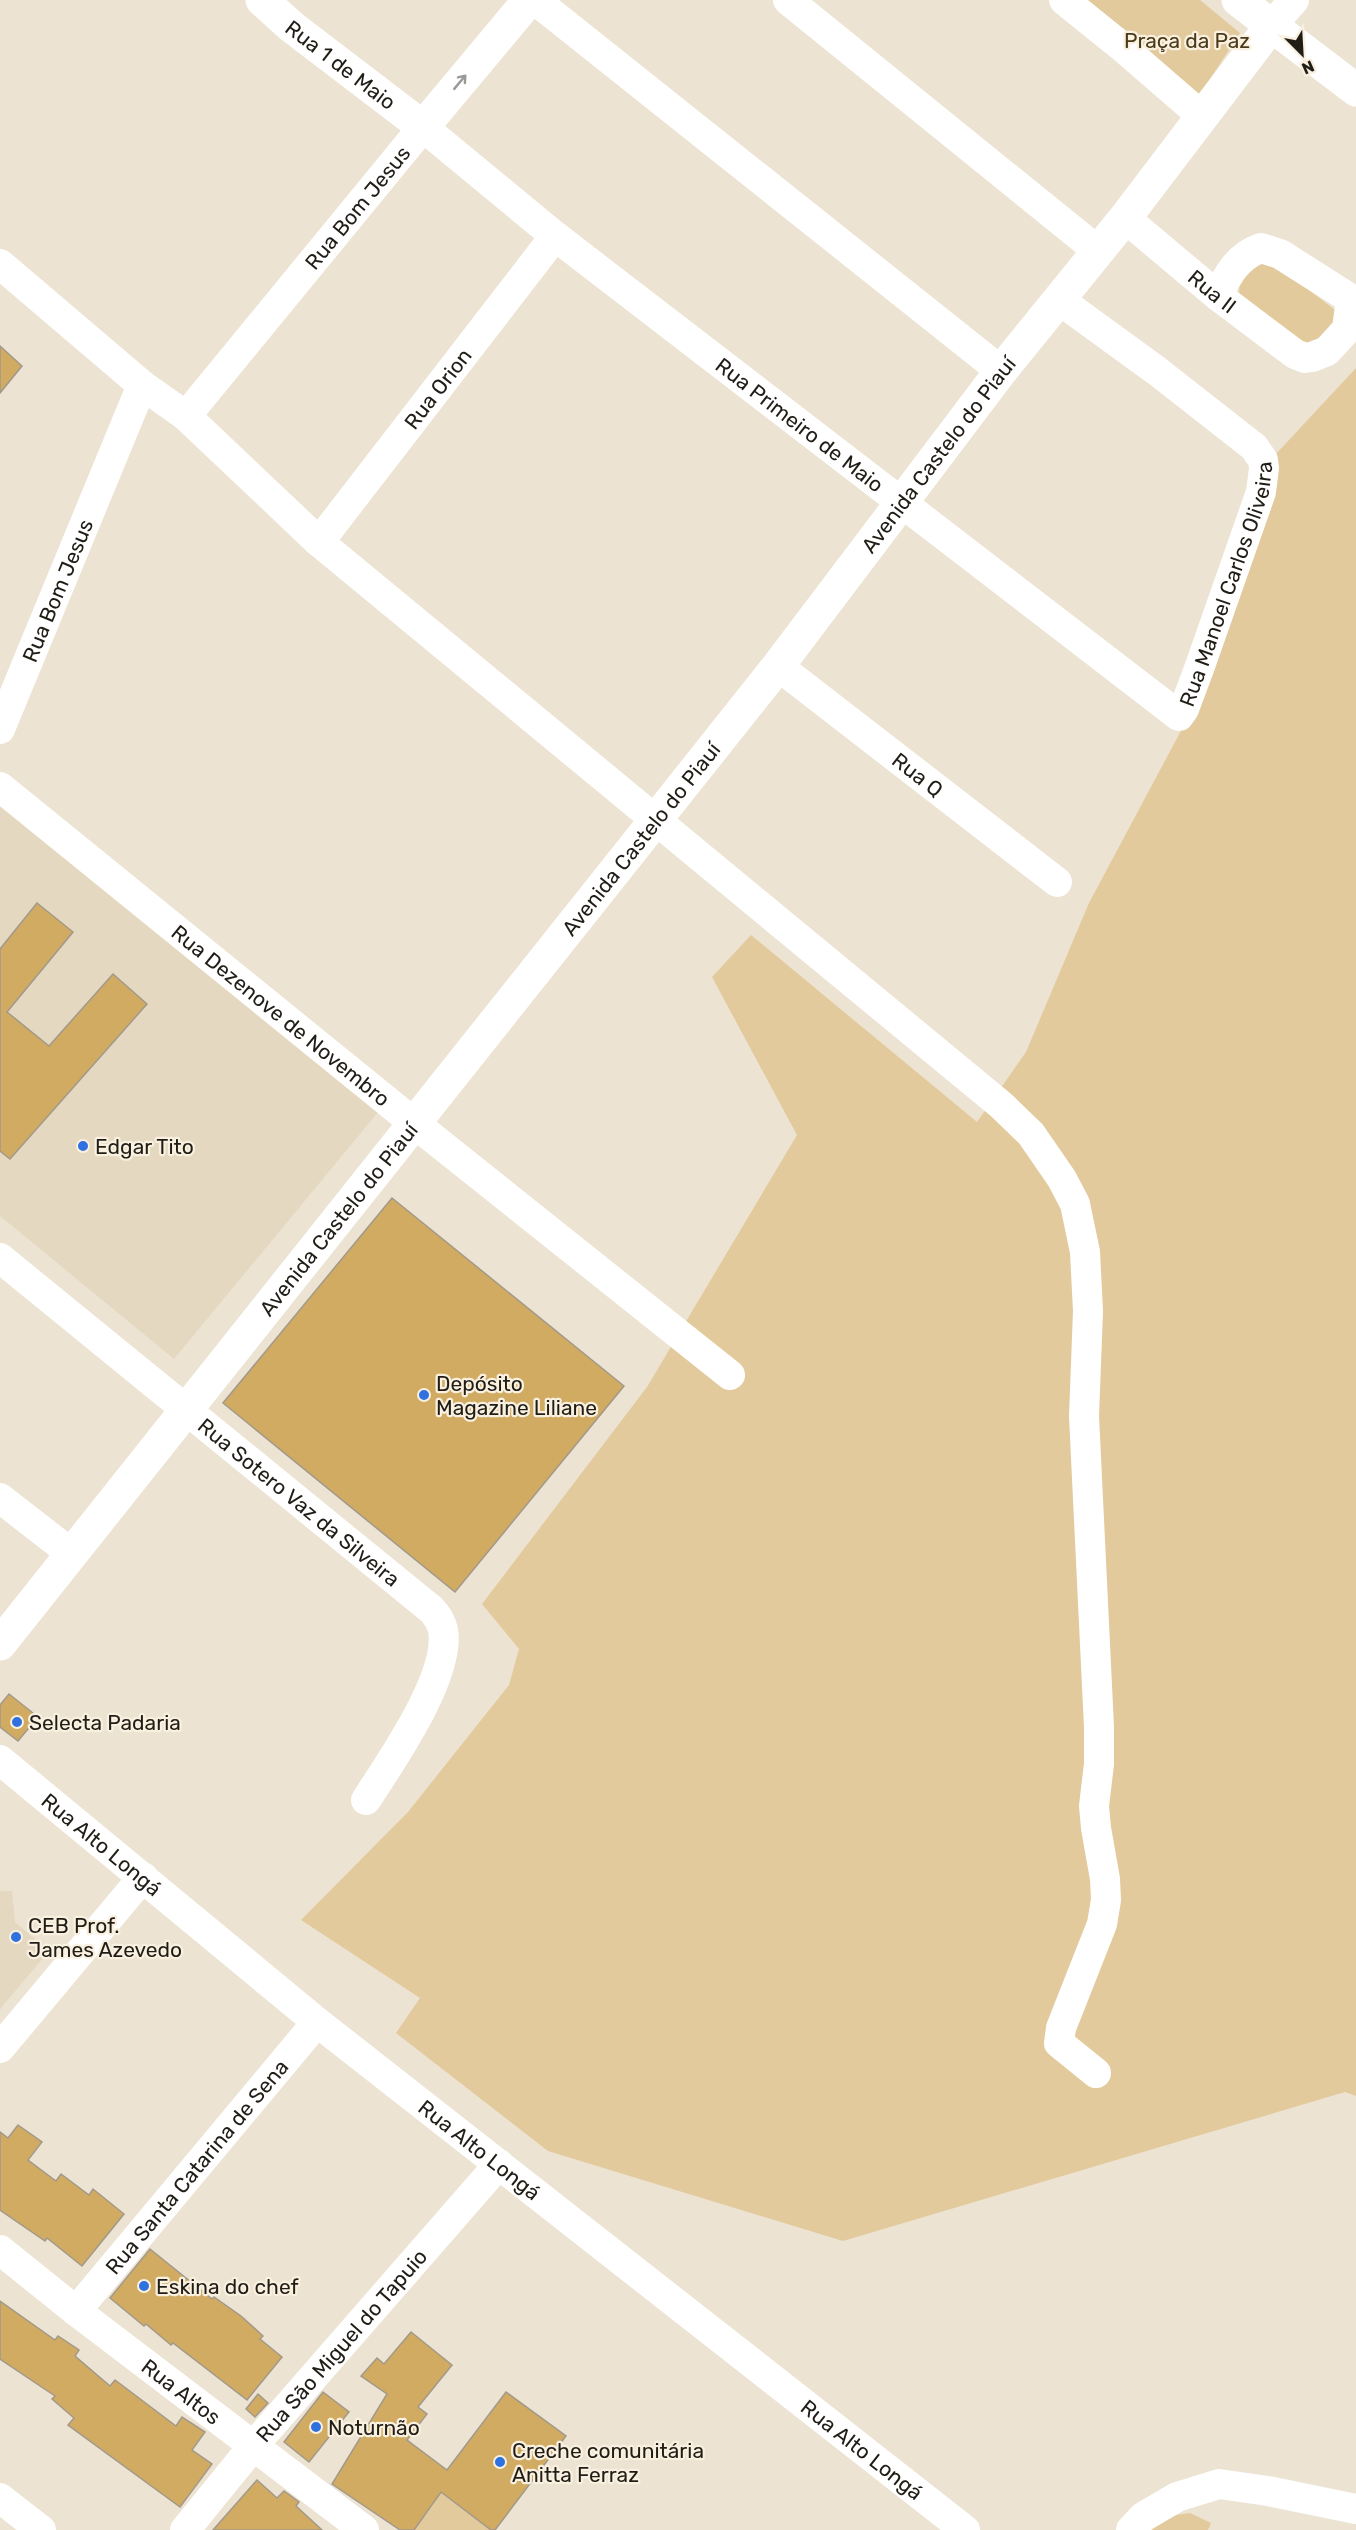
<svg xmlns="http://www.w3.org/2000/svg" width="1356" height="2530" font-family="Rubik,sans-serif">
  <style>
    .built { fill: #e5d8c0 }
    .green { fill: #e2ca9d }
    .building { fill: #d1ab62; stroke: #a2998a; stroke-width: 1.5 }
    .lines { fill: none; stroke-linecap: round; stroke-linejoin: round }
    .minor { stroke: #fff; stroke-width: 30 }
    .major { stroke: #fff; stroke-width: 33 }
    .oneway { stroke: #9b9997 }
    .poi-dot { fill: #2f72df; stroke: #f9f0df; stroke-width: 2 }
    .labels { text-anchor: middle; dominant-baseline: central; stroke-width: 4.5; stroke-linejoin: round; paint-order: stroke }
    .park-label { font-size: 21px; fill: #4a3a1a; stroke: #f9f0df }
    .street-label { font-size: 21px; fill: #201d17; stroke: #f9f0df }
    .poi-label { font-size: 21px; fill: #201d17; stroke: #f9f0df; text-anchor: start }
  </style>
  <rect width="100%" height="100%" fill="#ece3d2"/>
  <g class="built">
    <path d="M0,798l379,313 -205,248 -174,-143z"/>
    <path d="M0,1891h12l3,31 34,29 -49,58z"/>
  </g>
  <g class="green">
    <path d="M1077,0h123l40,33 -43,66z"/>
    <path d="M1266,257l69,53 -3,18 -23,19 -70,-54 1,-17z"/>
    <path d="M1356,368v1728l-11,-4 -502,149 -295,-90 -152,-118 24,-35 -119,-78 107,-108 101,-127 10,-36 -37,-45 165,-217 150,-252 -85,-158 39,-42 226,187 49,-70 63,-149 94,-176 92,-272z"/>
    <path d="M434,2487l57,43h-81z"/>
    <path d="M1190,2513l21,10 -3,7h-65l33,-15z"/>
  </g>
  <g class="building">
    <path d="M0,346l22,20 -22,27z"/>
    <path d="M37,903l36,29 -66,80 42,34 64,-72 34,30 -137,155 -10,-8v-202z"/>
    <path d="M392,1198l232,188 -169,206 -232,-189z"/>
    <path d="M9,1694l29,23 -20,24 -18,-14v-22z"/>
    <path d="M18,2125l24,17 -14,18 28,21 5,-7 28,21 4,-6 31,25 -42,52 -35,-28 -2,3 -45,-31v-78l8,6z"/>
    <path d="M150,2249l62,50 2,-2 27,19 22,20 -3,3 22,18 -35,43 -74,-57 -2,2 -25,-21 -2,2 -34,-28z"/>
    <path d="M0,2301l55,39 3,-4 21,14 -4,6 35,30 5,-6 61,46 6,-9 23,15 -13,18 20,14 -32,43 -112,-82 6,-7 -22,-19 3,-3 -55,-37z"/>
    <path d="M411,2332l41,33 -34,42 9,7 -20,26 40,30 59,-78 60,44 -71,94h-4l-50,-38 -27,38h-14l-68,-46 55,-90 -26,-18 16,-18 7,6z"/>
    <path d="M323,2392l26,20 -40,50 -25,-20z"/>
    <path d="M258,2394l10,9 -13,14 -9,-8z"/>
    <path d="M257,2480l20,18 7,-7 15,11 -3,4 26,24h-109z"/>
  </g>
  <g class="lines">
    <g class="minor">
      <path d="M535,0l466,371"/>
      <path d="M788,0l310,251"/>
      <path d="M1064,0l57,46 82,71"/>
      <path d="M1271,26l23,-26"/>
      <path id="s1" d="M1125,218l93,78 77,58 10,4 7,-1 15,-6 20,-22 4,-30"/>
      <path d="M0,264l142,121 44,31 133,126 682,563 30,29 31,45 13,25 10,48 3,59 -4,105 15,311v37l-5,42 2,22 9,51 1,21 -4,24 -41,104 -2,15 37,30"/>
      <path d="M1218,296c9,-21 20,-40 43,-48l19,6 71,45"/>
      <path id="s2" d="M186,416l237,-289 132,109 624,480 5,-7 16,-43 61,-174 3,-24 -1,-8 -9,-13 -97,-76 -99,-72"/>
      <path id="s3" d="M319,542l236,-306"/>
      <path id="s4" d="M778,666l279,216"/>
      <path id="s5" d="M0,729l142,-344"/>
      <path id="s6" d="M0,787l414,336 316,252"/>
      <path id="s7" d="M0,1258l432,352c5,6 9,11 11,20 8,46 -52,131 -77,170"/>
      <path d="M0,1498l72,56"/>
      <path id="s8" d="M0,1760l317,262 648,508"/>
      <path d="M0,2048l143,-171"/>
      <path id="s9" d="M0,2250l76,61 288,219"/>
      <path id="s10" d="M76,2311l241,-289"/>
      <path d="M0,2498l41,32"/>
      <path id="s11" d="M185,2530l69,-85 245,-281"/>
      <path d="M1131,2530l12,-13 34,-20 42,-13 49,7 88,18"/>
    </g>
    <g class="major">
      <path id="s12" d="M262,0l30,27 131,100 106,-127"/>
      <path d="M1238,0l118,90"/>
      <path id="s13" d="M0,1644l778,-978 223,-295 124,-153 146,-192"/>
    </g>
  </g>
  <defs><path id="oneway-shaft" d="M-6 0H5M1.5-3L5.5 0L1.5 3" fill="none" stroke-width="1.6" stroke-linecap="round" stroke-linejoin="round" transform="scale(1.5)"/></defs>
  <use class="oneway" href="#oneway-shaft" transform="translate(460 82) rotate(-50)"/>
  <g class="poi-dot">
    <circle cx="83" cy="1146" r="6"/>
    <circle cx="424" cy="1395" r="6"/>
    <circle cx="17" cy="1722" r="6"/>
    <circle cx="16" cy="1937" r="6"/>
    <circle cx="144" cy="2286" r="6"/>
    <circle cx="316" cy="2427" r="6"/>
    <circle cx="500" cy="2462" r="6"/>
  </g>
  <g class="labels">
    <g class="park-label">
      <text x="1187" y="40">Praça da Paz</text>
    </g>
    <g class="street-label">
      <text stroke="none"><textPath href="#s12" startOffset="102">Rua 1 de Maio</textPath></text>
      <text stroke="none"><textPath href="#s2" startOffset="270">Rua Bom Jesus</textPath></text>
      <text stroke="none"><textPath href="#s1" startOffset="114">Rua II</textPath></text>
      <text stroke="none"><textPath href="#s3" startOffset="194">Rua Orion</textPath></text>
      <text stroke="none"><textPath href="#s2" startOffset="854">Rua Primeiro de Maio</textPath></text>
      <text stroke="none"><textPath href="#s13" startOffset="1515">Avenida Castelo do Piauí</textPath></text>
      <text stroke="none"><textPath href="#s2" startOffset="1473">Rua Manoel Carlos Oliveira</textPath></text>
      <text stroke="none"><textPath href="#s5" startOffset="150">Rua Bom Jesus</textPath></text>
      <text stroke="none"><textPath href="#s4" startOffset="177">Rua Q</textPath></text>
      <text stroke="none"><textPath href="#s13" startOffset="1029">Avenida Castelo do Piauí</textPath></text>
      <text stroke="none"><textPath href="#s6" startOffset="362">Rua Dezenove de Novembro</textPath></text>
      <text stroke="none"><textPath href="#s13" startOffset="543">Avenida Castelo do Piauí</textPath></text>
      <text stroke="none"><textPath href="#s7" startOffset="386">Rua Sotero Vaz da Silveira</textPath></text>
      <text stroke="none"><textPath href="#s8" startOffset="132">Rua Alto Longá</textPath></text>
      <text stroke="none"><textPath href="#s8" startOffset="618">Rua Alto Longá</textPath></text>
      <text stroke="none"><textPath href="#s10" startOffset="188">Rua Santa Catarina de Sena</textPath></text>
      <text stroke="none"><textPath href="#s11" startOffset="242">Rua São Miguel do Tapuio</textPath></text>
      <text stroke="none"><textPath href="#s9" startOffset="230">Rua Altos</textPath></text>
      <text stroke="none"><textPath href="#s8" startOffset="1104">Rua Alto Longá</textPath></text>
    </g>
    <g class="poi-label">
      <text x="95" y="1146">Edgar Tito</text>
      <text x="436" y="1383">Depósito<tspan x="436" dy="24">Magazine Liliane</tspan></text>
      <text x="29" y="1722">Selecta Padaria</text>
      <text x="28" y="1925">CEB Prof.<tspan x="28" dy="24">James Azevedo</tspan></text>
      <text x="156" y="2286">Eskina do chef</text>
      <text x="328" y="2427">Noturnão</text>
      <text x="512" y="2450">Creche comunitária<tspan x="512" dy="24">Anitta Ferraz</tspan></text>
    </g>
  </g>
  <g transform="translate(1302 54) rotate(156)" stroke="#f9f0df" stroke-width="4.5" paint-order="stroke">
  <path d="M0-4.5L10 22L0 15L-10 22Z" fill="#201d17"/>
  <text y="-9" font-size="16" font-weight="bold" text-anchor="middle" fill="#201d17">N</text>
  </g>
</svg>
